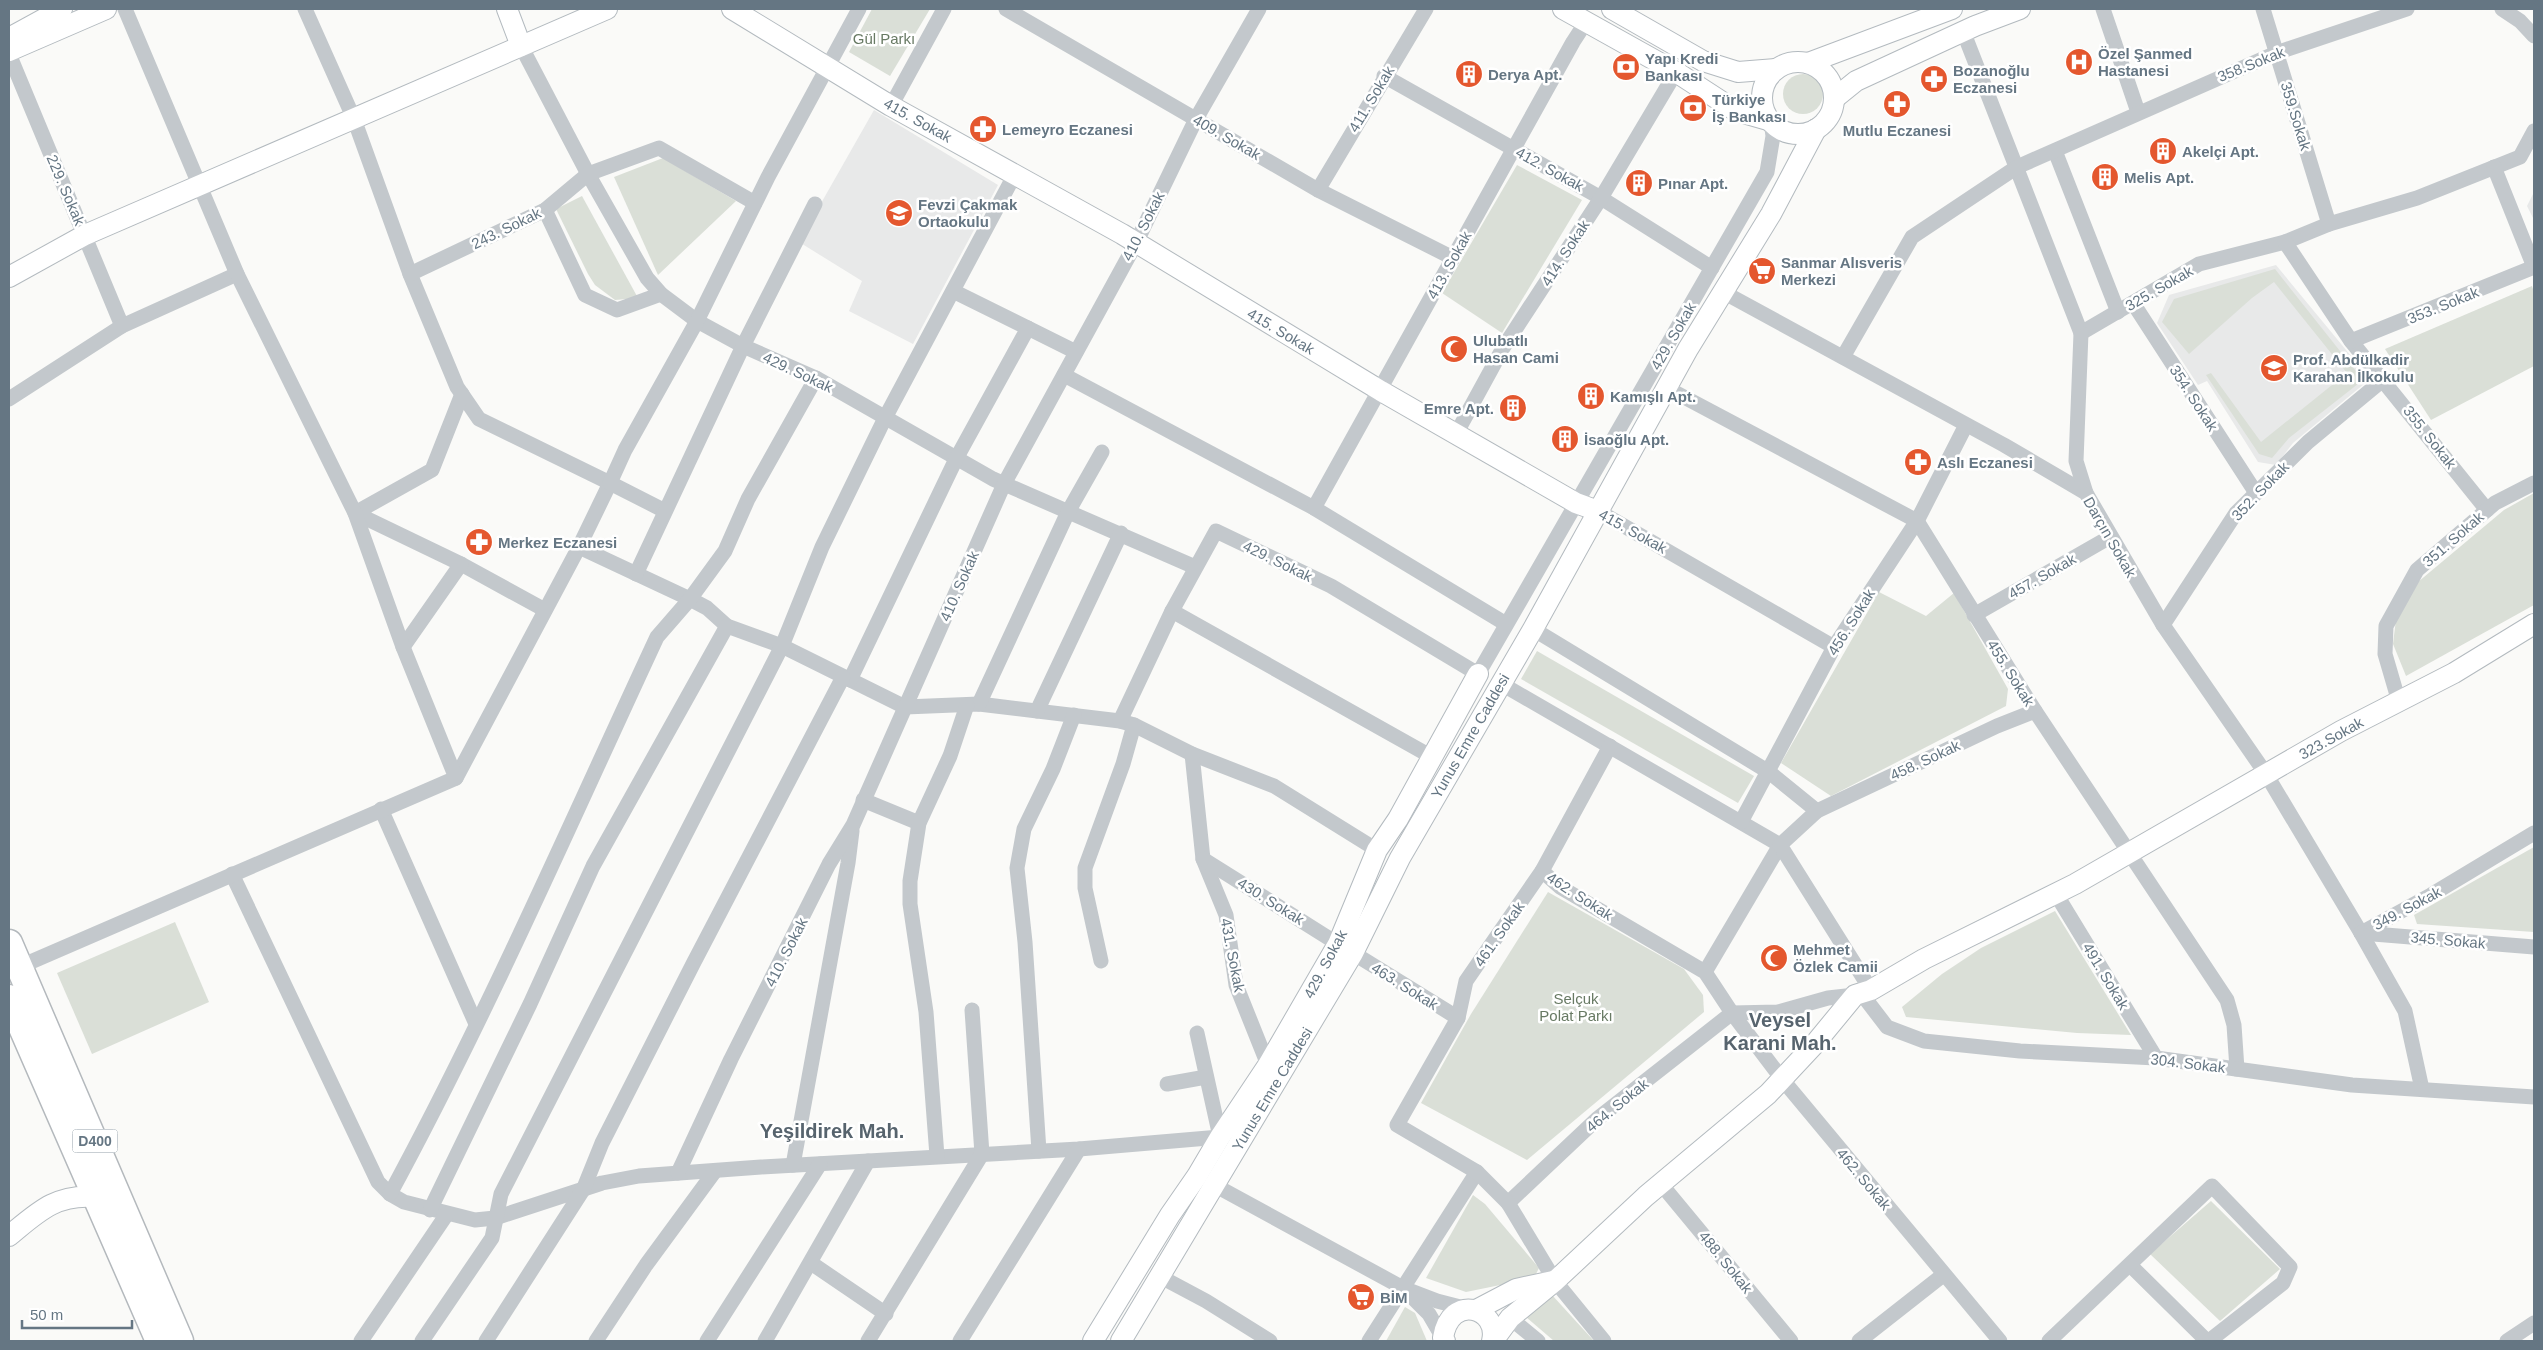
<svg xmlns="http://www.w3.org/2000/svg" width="2543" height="1350" font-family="Helvetica,sans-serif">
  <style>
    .built { fill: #e8e9e9 }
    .green { fill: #dadfd7 }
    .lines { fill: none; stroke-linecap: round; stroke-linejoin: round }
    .secondary-casing { stroke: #b3babf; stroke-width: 22 }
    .highway-casing { stroke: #b4b9bd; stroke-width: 29 }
    .street { stroke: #c3c8cc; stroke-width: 15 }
    .secondary { stroke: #fff; stroke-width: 20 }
    .highway { stroke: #fff; stroke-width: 26 }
    .labels { text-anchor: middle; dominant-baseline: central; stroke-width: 5; stroke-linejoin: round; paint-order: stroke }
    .shield { fill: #fff; stroke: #939fa8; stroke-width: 1 }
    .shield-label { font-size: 14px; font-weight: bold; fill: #657683 }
    .park-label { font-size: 15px; fill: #687a64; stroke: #fff }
    .poi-label { font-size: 15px; font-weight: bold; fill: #657683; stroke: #fff; text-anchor: start }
    .street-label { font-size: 15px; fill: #657683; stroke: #fff }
    .district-label { font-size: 20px; font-weight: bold; fill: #57646e; stroke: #fff }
  </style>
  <rect width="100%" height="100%" fill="#fafaf8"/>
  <g class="built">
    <path d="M874,110l124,75 -85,159 -64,-33 13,-30 -63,-39z"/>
    <path d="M2534,192v28l-7,-14z"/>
    <path d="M2276,265l94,114 -77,64 -17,22 -18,-3 -51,-81 -9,4 -41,-62 12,-28z"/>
  </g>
  <g class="green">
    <path d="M872,9h58l-40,67 -41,-24z"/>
    <circle cx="1803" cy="94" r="20"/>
    <path d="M663,158l73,43 -78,74 -44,-98z"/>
    <path d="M1517,165l65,35 -80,133 -60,-40z"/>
    <path d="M582,196l56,102 -23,2 -20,-15 -7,-11 -32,-65z"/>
    <path d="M2275,269l88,111 -74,58 -17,20 -13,-4 -53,-79 5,-2 50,69 86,-69 -73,-91 -22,16 -63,56 -27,-32 12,-23z"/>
    <path d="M2532,286l2,6v74l-103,54 -46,-71z"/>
    <path d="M2534,493v112l-128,71 -13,-32 3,-25 22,-37 86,-72z"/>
    <path d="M1879,592l47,24 28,-23 54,96 -2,17 -175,90 -50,-33z"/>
    <path d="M1537,651l217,125 -16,27 -217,-124z"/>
    <path d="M2534,847v85l-117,-8 -3,-9z"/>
    <path d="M1548,892l136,77 19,26 1,17 -177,148 -106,-57 50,-89z"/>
    <path d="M2055,911l76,124 -54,-2 -171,-16 -4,-10 40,-33 39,-26z"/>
    <path d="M175,922l34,80 -117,52 -35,-81z"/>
    <path d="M1473,1195l12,9 54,64 -5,10 -68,14 -40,-14z"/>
    <path d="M2211,1201l69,68 -60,52 -70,-67z"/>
    <path d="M1552,1295l42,46h-40l-28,-24z"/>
    <path d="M1405,1307l10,6 12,28h-41z"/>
  </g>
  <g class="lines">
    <g class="secondary-casing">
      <g id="secondary">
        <path d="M507,9l14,37"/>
        <path d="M732,9l159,97 231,128 259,157 195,112 22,8"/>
        <path d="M1563,9l113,63 60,39 35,10"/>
        <path d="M1612,9l91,52 35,11 38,-3"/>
        <path d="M9,38l53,-29"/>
        <path d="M9,51l97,-42"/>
        <circle cx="1798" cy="98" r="36"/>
        <path d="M1808,63l144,-54"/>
        <path d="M1835,98l21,-17 119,-55 45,-17"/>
        <path d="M9,277l76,-42 522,-226"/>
        <path d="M9,1236c28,-23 46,-42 85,-39"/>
        <path d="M1476,1310l40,-21 37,-8"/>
        <path d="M1093,1341l77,-126 27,-39 23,-39 48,-72 70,-121 39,-94 21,-31 80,-145"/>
        <path d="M1121,1341l232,-388 47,-95 133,-229 155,-280 83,-135 45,-85"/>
        <path d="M1445,1341l-2,-3c7,-46 57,-30 49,3"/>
        <path d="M1493,1341l17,-23 45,-37 91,-85 122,-102 45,-48 42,-51 16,-5 53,-31 151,-75 266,-153 113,-58 80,-49"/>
      </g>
    </g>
    <g class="highway-casing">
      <g id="highway">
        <path d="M9,943l171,398"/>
        <path d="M9,998l150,343"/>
      </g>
    </g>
    <g class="street">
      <path d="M305,9l49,110 56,155 47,113 22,32 131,64 -31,64 111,52 17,9 20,18 55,20 123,61 74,-3 141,17 14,4 58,29 82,32 103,64"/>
      <path d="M1006,9l312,181 135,68"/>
      <path d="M2103,9l35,103"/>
      <path d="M2263,9l66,215"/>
      <path d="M2502,9l18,12 14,15"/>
      <path d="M1963,31l118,302 118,-69 86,-22 44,-18 88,-26 103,-41 14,-26"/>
      <path d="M521,46l67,128 59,104 14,16 36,27 46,25 73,32 177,101 202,88"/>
      <path d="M9,54l113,272"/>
      <path d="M1384,76l217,122 111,70"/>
      <path d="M891,106l53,-97"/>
      <path d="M2055,151l63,161"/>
      <path d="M2494,167l40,100"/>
      <path d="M1318,190l108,-181"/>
      <path d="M545,210l40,85 32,15 44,-16"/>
      <path d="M2285,242l66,99 136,169"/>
      <path d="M410,274l135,-64 43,-36 71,-26 96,55"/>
      <path d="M953,291l123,61"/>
      <path d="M1723,292l281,153 82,48 77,132 103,149 95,159 70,-38 103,-62"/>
      <path d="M2133,303l123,190"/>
      <path d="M2081,333l-5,128 10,32"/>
      <path d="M2351,341l183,-74"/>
      <path d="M1843,357l69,-120 105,-70 259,-114 131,-44"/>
      <path d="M1064,375l250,133 192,116"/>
      <path d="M1667,388l250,133 118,190 192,289 7,25 3,44"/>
      <path d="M9,399l113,-73 115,-52"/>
      <path d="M1456,434l47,-86 98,-150 75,-126"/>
      <path d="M1314,508l259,-466 13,-20"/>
      <path d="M665,511l-55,-28 15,-33 72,-129 71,-144 91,-168"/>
      <path d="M1598,511l236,136"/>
      <path d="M461,564l84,46"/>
      <path d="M636,574l107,-228 72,-142"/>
      <path d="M1172,611l260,146"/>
      <path d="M1974,615l136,-78"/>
      <path d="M2163,625l73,-112 72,-71 76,-63"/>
      <path d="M1533,629l236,143 48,39"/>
      <path d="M403,647l58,-83 -106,-51 77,-43 30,-76"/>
      <path d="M850,680l106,-221 72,-131"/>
      <path d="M1500,683l280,162 -75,127"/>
      <path d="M2399,702l-14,-48 1,-28 31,-56 78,-67 39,-20"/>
      <path d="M979,704l89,-192 34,-60"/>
      <path d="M1037,711l84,-178"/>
      <path d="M1120,721l52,-110 44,-80 115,55 147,88 289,-502 6,-36 -2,-15"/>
      <path d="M1192,754l11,105 23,56 10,70 32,80"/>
      <path d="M456,778l123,-231"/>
      <path d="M863,800l56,23"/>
      <path d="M381,809l95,215"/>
      <path d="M1741,822l93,-175 83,-126 49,-96"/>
      <path d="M1203,859l135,85"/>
      <path d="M1542,871l18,16 145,85 27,41 50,66 218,262"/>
      <path d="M232,874l146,308 12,12 14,8 71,18 20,-2 107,-35 37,-7 122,-9 318,-18 141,-12 -23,-104"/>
      <path d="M2056,894l100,164"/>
      <path d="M2361,933l173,14"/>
      <path d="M2361,933l44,78 17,78"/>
      <path d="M1353,953l105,65"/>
      <path d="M1101,961l-16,-73v-20l38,-104 11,-39"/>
      <path d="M19,967l437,-189 -53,-131 -48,-134 -118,-239 -112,-265"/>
      <path d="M1871,990l-91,-145 37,-34 180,-85 38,-15"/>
      <path d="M1861,993l26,34 37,14 96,10 136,7 196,27 182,12"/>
      <path d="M1167,1084l39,-7"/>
      <path d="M1039,1151l-14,-209 -8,-74 7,-39 29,-60 21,-54"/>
      <path d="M937,1156l-11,-144 -16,-108v-23l9,-58 31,-67 17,-51"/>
      <path d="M793,1165l55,-302 4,-32"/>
      <path d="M678,1173l53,-114 98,-195 24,-39 151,-341 132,-241 60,-124 63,-110"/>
      <path d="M1205,1180l198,108 34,13 31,8"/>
      <path d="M1661,1184l130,157"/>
      <path d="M390,1194c98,-181 180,-370 267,-557l33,-38 35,-48 23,-52 68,-121"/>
      <path d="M1508,1203l89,-84 135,-106 46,-1 50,-14 27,-3"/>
      <path d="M430,1210l100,-206 63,-138 134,-240"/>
      <path d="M811,1263l75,51"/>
      <path d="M2131,1266l76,75"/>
      <path d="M1159,1276l47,25 64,40"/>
      <path d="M1406,1291l23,23 14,24"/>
      <path d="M1510,1318l28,23"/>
      <path d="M361,1341l86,-127"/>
      <path d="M422,1341l70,-103 9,-44 281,-548 40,-99 63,-129 130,-244"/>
      <path d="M486,1341l97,-151 19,-47 91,-179 150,-287"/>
      <path d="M596,1341l50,-76 69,-94"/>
      <path d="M707,1341l113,-177"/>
      <path d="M765,1341l103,-180"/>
      <path d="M868,1341l114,-187 -10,-144"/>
      <path d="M960,1341l119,-192"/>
      <path d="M1369,1341l108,-169"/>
      <path d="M1604,1341l-49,-60 -47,-78 -31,-31 -80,-47 61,-107 8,-37 76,-110 68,-125"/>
      <path d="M1859,1341l84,-66"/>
      <path d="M2049,1341l163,-155 78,81 -7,16 -74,58"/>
      <path d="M2507,1341l27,-18"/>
    </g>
    <use href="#secondary" class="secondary"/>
    <use href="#highway" class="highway"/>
  </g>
  <defs>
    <g id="hospital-disc" transform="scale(1.4375)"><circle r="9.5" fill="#e4572e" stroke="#fff"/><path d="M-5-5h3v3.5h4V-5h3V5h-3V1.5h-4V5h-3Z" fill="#fff"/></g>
    <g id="bank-disc" transform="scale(1.4375)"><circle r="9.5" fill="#e4572e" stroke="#fff"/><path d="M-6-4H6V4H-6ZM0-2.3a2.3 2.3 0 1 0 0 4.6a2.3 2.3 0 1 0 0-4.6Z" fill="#fff"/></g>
    <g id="building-disc" transform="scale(1.4375)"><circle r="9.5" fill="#e4572e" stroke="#fff"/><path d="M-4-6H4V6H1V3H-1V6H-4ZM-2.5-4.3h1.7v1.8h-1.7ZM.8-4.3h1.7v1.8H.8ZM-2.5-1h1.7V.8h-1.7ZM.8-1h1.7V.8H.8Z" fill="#fff"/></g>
    <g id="pharmacy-disc" transform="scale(1.4375)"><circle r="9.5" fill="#e4572e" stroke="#fff"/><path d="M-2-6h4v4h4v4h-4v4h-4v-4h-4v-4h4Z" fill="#fff"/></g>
    <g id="school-disc" transform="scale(1.4375)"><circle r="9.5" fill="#e4572e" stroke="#fff"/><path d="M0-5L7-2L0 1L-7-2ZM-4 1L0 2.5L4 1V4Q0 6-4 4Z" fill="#fff"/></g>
    <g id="supermarket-disc" transform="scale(1.4375)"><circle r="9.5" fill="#e4572e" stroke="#fff"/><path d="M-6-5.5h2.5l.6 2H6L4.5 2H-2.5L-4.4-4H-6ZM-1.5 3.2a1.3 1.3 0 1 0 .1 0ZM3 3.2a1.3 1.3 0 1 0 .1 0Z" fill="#fff"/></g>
    <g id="mosque-disc" transform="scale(1.4375)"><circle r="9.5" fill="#e4572e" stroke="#fff"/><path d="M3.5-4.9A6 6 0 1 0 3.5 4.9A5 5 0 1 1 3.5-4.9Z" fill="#fff"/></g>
  </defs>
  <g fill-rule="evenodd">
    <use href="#hospital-disc" x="2079" y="62"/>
    <use href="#bank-disc" x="1626" y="67"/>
    <use href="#building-disc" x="1469" y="74"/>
    <use href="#pharmacy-disc" x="1934" y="79"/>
    <use href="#pharmacy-disc" x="1897" y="104"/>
    <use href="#bank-disc" x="1693" y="108"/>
    <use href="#pharmacy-disc" x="983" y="129"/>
    <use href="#building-disc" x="2163" y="151"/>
    <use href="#building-disc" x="2105" y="177"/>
    <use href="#building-disc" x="1639" y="183"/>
    <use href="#school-disc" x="899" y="213"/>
    <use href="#supermarket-disc" x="1762" y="271"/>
    <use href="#mosque-disc" x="1454" y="349"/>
    <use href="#school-disc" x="2274" y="368"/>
    <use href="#building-disc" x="1591" y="396"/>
    <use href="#building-disc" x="1513" y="408"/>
    <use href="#building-disc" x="1565" y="439"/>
    <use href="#pharmacy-disc" x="1918" y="462"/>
    <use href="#pharmacy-disc" x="479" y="542"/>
    <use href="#mosque-disc" x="1774" y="958"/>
    <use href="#supermarket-disc" x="1361" y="1297"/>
  </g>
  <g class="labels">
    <rect class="shield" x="72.5" y="1129.5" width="45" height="23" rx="4"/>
    <g class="shield-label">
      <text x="95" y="1141">D400</text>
    </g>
    <g class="park-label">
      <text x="884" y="38">Gül Parkı</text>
      <text x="1576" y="998">Selçuk<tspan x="1576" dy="17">Polat Parkı</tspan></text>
    </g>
    <g class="poi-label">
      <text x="2098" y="53">Özel Şanmed<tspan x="2098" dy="17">Hastanesi</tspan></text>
      <text x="1645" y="58">Yapı Kredi<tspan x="1645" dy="17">Bankası</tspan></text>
      <text x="1953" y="70">Bozanoğlu<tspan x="1953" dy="17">Eczanesi</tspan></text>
      <text x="1488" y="74">Derya Apt.</text>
      <text x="1712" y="99">Türkiye<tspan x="1712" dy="17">İş Bankası</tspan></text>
      <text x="1002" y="129">Lemeyro Eczanesi</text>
      <text x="1897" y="130" text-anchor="middle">Mutlu Eczanesi</text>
      <text x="2182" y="151">Akelçi Apt.</text>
      <text x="2124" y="177">Melis Apt.</text>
      <text x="1658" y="183">Pınar Apt.</text>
      <text x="918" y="204">Fevzi Çakmak<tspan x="918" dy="17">Ortaokulu</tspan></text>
      <text x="1781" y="262">Sanmar Alısveris<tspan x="1781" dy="17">Merkezi</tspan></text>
      <text x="1473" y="340">Ulubatlı<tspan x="1473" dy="17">Hasan Cami</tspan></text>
      <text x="2293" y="359">Prof. Abdülkadir<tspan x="2293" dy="17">Karahan İlkokulu</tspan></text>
      <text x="1610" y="396">Kamışlı Apt.</text>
      <text x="1494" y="408" text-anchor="end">Emre Apt.</text>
      <text x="1584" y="439">İsaoğlu Apt.</text>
      <text x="1937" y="462">Aslı Eczanesi</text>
      <text x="498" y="542">Merkez Eczanesi</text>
      <text x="1793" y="949">Mehmet<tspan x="1793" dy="17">Özlek Camii</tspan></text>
      <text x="1380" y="1297">BİM</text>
    </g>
    <g class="street-label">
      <text transform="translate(2251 64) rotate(-22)">358.Sokak</text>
      <text transform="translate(1371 99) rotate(-59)">411. Sokak</text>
      <text transform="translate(2296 116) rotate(73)">359.Sokak</text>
      <text transform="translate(918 120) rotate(29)">415. Sokak</text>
      <text transform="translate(1227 137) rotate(30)">409. Sokak</text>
      <text transform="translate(1550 169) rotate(29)">412. Sokak</text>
      <text transform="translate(66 190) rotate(67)">229. Sokak</text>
      <text transform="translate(1143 226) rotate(-63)">410. Sokak</text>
      <text transform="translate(506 228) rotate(-26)">243. Sokak</text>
      <text transform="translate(1565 253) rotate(-57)">414. Sokak</text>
      <text transform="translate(1449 265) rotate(-61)">413. Sokak</text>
      <text transform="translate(2159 288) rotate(-30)">325. Sokak</text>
      <text transform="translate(2443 305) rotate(-22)">353. Sokak</text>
      <text transform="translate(1281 331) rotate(31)">415. Sokak</text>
      <text transform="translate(1673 336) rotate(-60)">429. Sokak</text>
      <text transform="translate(798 372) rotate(25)">429. Sokak</text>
      <text transform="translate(2194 398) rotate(57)">354. Sokak</text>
      <text transform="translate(2430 437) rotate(52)">355. Sokak</text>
      <text transform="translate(2260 491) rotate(-46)">352. Sokak</text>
      <text transform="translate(1633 531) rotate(29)">415. Sokak</text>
      <text transform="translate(2110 537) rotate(60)">Darçın Sokak</text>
      <text transform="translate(2453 539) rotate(-41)">351. Sokak</text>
      <text transform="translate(1278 561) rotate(26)">429. Sokak</text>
      <text transform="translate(2042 576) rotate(-30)">457. Sokak</text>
      <text transform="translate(959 586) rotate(-66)">410. Sokak</text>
      <text transform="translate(1851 622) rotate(-58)">456. Sokak</text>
      <text transform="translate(2011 673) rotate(58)">455. Sokak</text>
      <text transform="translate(1470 736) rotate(-60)">Yunus Emre Caddesi</text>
      <text transform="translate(2331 738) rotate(-29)">323.Sokak</text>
      <text transform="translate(1925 760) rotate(-25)">458. Sokak</text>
      <text transform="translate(1580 896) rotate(33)">462. Sokak</text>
      <text transform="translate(1271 901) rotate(32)">430. Sokak</text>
      <text transform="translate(2407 908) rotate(-28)">349. Sokak</text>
      <text transform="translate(1499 934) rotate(-55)">461. Sokak</text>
      <text transform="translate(2448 940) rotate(5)">345. Sokak</text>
      <text transform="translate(786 952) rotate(-63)">410. Sokak</text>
      <text transform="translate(1233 955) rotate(79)">431. Sokak</text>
      <text transform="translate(1325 964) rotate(-62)">429. Sokak</text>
      <text transform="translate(2106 976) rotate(59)">491. Sokak</text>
      <text transform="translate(1405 986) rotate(32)">463. Sokak</text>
      <text transform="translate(2188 1063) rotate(7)">304. Sokak</text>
      <text transform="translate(1272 1089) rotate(-59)">Yunus Emre Caddesi</text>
      <text transform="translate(1617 1105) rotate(-39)">464. Sokak</text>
      <text transform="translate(1864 1179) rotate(50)">462. Sokak</text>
      <text transform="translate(1726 1262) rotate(51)">488. Sokak</text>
    </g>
    <g class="district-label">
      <text x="1780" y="1020">Veysel<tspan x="1780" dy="23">Karani Mah.</tspan></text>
      <text x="832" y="1131">Yeşildirek Mah.</text>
    </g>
  </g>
  <rect width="2543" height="1350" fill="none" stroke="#657683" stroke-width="20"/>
  <path d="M22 1320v8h110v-8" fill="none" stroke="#657683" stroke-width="2.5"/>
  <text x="30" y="1320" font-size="15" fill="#657683" stroke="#ffffff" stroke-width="4" paint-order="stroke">50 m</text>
</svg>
